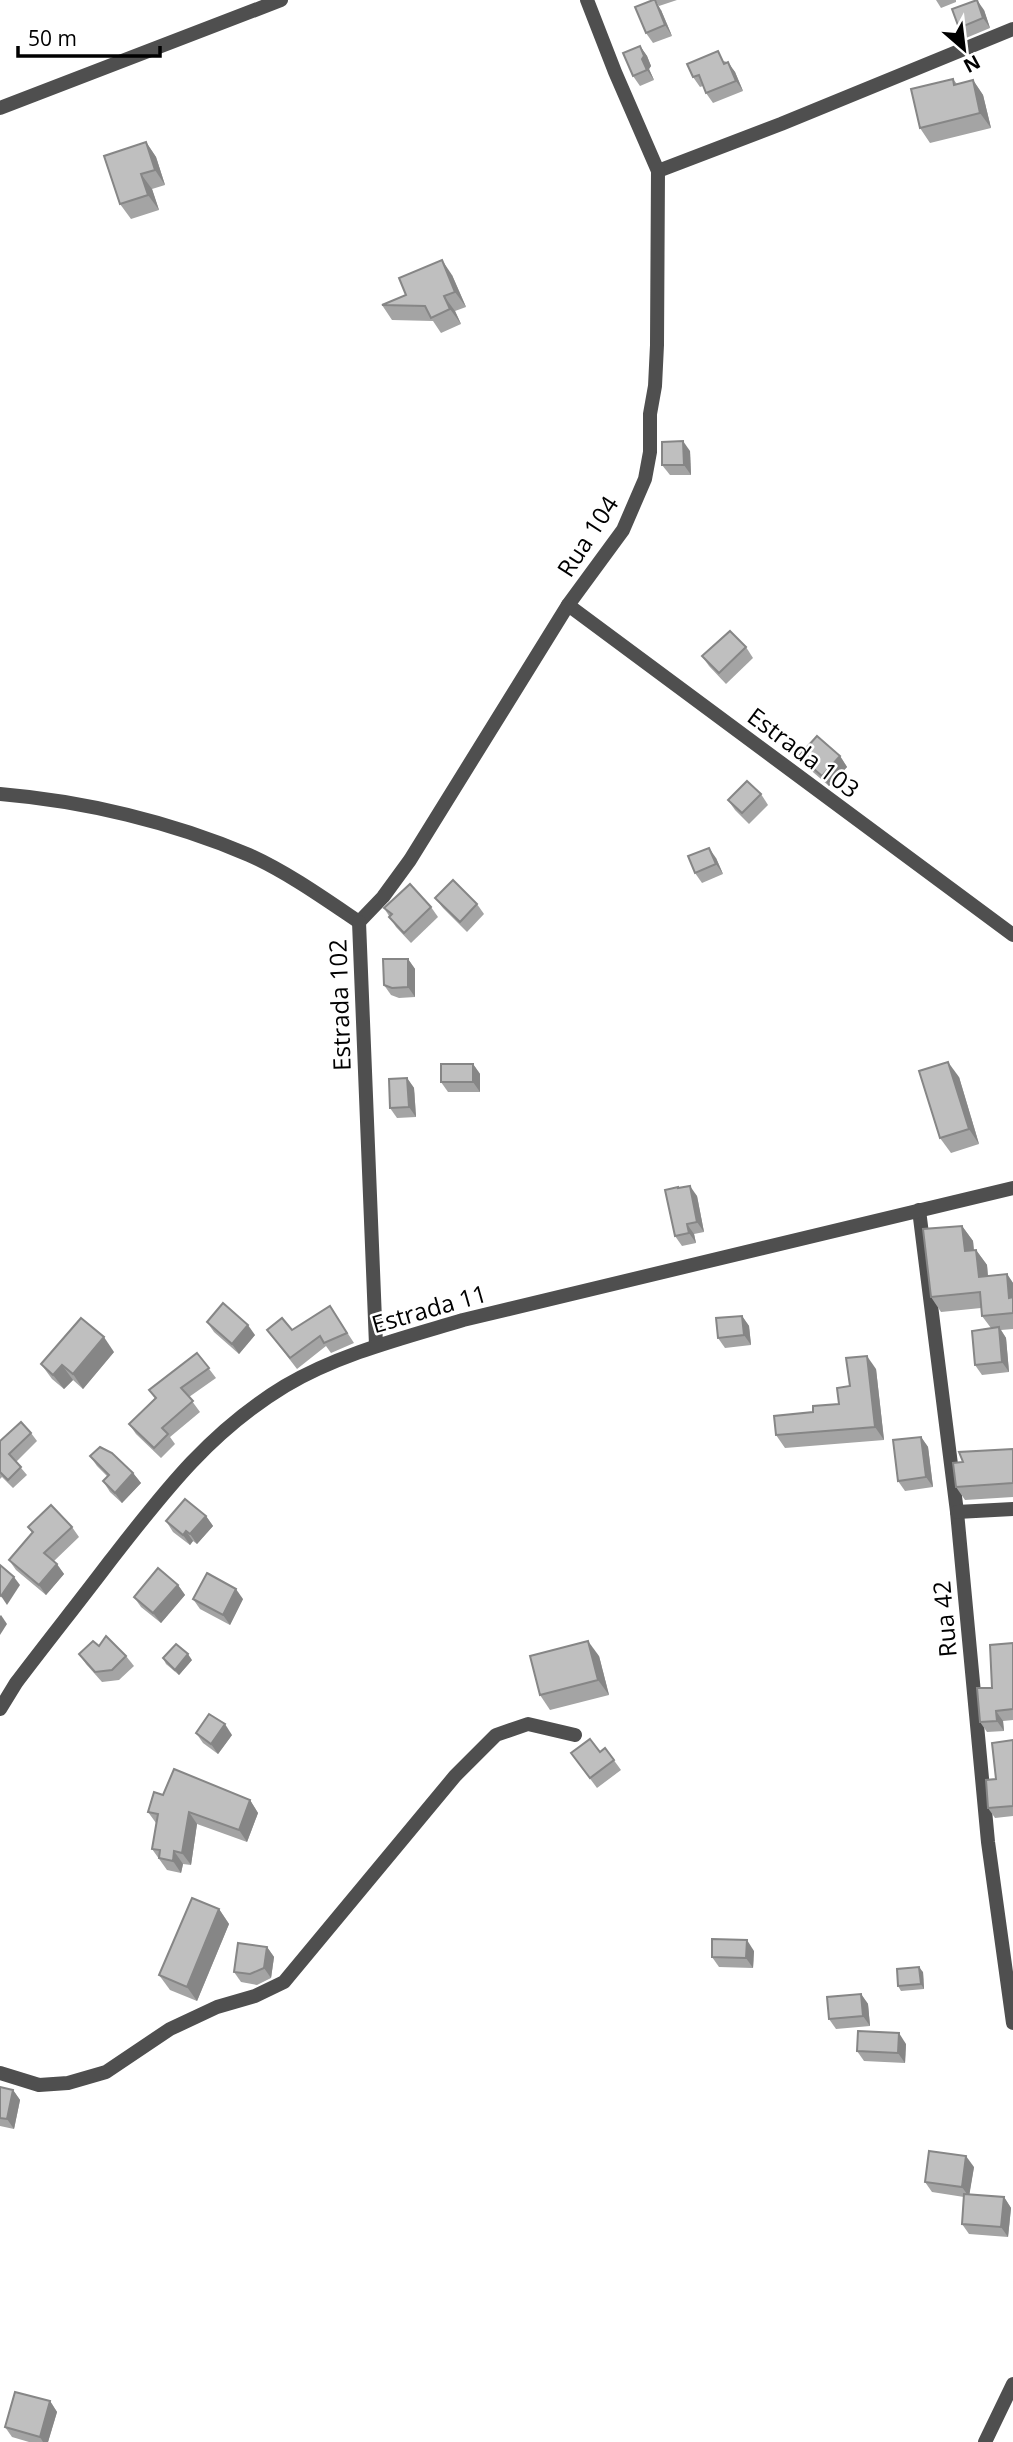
<svg xmlns="http://www.w3.org/2000/svg" width="1013" height="2442" font-family="'Open Sans',sans-serif">
  <style>
    .lines { fill: none; stroke-linecap: round; stroke-linejoin: round }
    .street { stroke: #4f4f4f; stroke-width: 14 }
    .wall { fill: #a4a4a4 }
    .shaded-wall { fill: #868686 }
    .building { fill: #bfbfbf; stroke: #868686; stroke-width: 2 }
    .labels { text-anchor: middle; dominant-baseline: central; stroke-width: 5; stroke-linejoin: round; paint-order: stroke }
    .street-label { font-size: 24px; fill: #000; stroke: #fff }
  </style>
  <rect width="100%" height="100%" fill="#fff"/>
  <g class="lines">
    <g class="street">
      <path d="M0,108l281,-108"/>
      <path d="M658,171l123,-47 232,-95"/>
      <path d="M568,605l445,330"/>
      <path d="M0,794c84,7 172,28 249,61 38,17 76,44 110,67"/>
      <path d="M359,922l24,-25 27,-37 158,-255 55,-75 22,-51 5,-27v-38l5,-28 2,-41 1,-174 -43,-99 -28,-72"/>
      <path d="M359,922l17,423"/>
      <path d="M919,1210l38,302 31,330 25,181"/>
      <path d="M957,1512l56,-3"/>
      <path d="M0,1709l16,-26c31,-41 63,-81 94,-122 53,-68 99,-129 175,-175 54,-32 118,-48 178,-66l550,-132"/>
      <path d="M0,2073l39,12 29,-2 38,-11 64,-43 47,-22 38,-11 29,-14 171,-206 41,-41 32,-11 47,11"/>
      <path d="M985,2442l28,-58"/>
    </g>
  </g>
  <g class="wall">
    <path d="M655,0h22l-18,6z"/>
    <path d="M936,0h20v2l-15,6z"/>
    <path d="M661,10l11,26 -19,7 -7,-10z"/>
    <path d="M984,10l6,18 -24,10 -7,-10z"/>
    <path d="M640,46l7,10 4,10 -2,3 5,11 -14,6 -7,-10z"/>
    <path d="M725,61l10,11 8,19 -30,12 -7,-10 -3,-7 -3,1 -7,-10z"/>
    <path d="M953,79l4,5 16,-4 10,15 8,33 -61,15 -10,-15z"/>
    <path d="M146,142l10,15 9,28 -13,4 7,21 -28,9 -11,-15z"/>
    <path d="M452,275l14,32 -11,4 6,13 -20,9 -8,-12 -41,-1 -10,-15z"/>
    <path d="M690,451l1,24h-21l-8,-10z"/>
    <path d="M746,647l7,11 -27,26 -17,-18 -7,-10z"/>
    <path d="M799,756h41l7,11 -18,19 -23,-20z"/>
    <path d="M761,794l7,11 -19,19 -14,-14 -7,-10z"/>
    <path d="M716,858l7,16 -21,9 -7,-10z"/>
    <path d="M435,898l42,6 7,10 -17,18 -24,-24z"/>
    <path d="M431,907l7,10 -27,26 -15,-16 -12,-19z"/>
    <path d="M408,959l7,10v28l-16,1 -8,-3 -7,-10z"/>
    <path d="M473,1064l7,10v18h-32l-7,-10z"/>
    <path d="M959,1077l20,67 -28,9 -11,-15z"/>
    <path d="M407,1078l7,10 2,29 -19,1 -7,-10z"/>
    <path d="M679,1188l18,8 7,36 -10,2 2,9 -14,3 -7,-10z"/>
    <path d="M962,1226l11,15 1,9h2l11,15 1,11 19,-2 6,9v46l-12,1 5,8 3,34 -27,3 -7,-10 16,-37 -9,-12 -1,-8 -40,4 -10,-15z"/>
    <path d="M330,1306l24,37 -23,10 -5,-7 -29,23 -30,-39h25z"/>
    <path d="M742,1316l7,10 2,19 -26,3 -7,-10z"/>
    <path d="M207,1322l48,13 -16,19 -25,-22z"/>
    <path d="M114,1352l-31,37 -10,-9 -9,9 -12,-10 -11,-15z"/>
    <path d="M197,1353l19,25 -27,19 11,15 -30,25 5,7 -14,14 -25,-24 -7,-10 26,-26 -6,-8z"/>
    <path d="M876,1369l8,71 -99,8 -9,-13 37,-23 26,-8 11,-18z"/>
    <path d="M31,1433l6,8 -21,21 11,13 -14,13 -11,-11 -2,2v-38z"/>
    <path d="M921,1437l7,10 5,40 -28,4 -7,-10z"/>
    <path d="M1013,1449v48l-48,3 -9,-13 7,-25z"/>
    <path d="M90,1456l43,17 8,10 -19,20 -12,-11 -7,-11 5,-4 -11,-11z"/>
    <path d="M206,1516l7,10 -16,18 -4,-3 -3,4 -17,-13 -7,-11z"/>
    <path d="M28,1527h44l7,10 -25,24 10,13 -18,21 -30,-25 -7,-10 23,-27z"/>
    <path d="M178,1585l7,10 -24,28 -20,-16 -7,-10z"/>
    <path d="M193,1599h50l-13,26 -30,-16z"/>
    <path d="M1013,1643v77l-10,1 1,10 -17,1 -7,-10 12,-34z"/>
    <path d="M99,1646l27,10 8,10 -15,14 -17,2 -16,-18 -7,-10z"/>
    <path d="M599,1656l10,39 -59,15 -10,-15z"/>
    <path d="M163,1658l29,2 -13,15 -13,-11z"/>
    <path d="M196,1733l36,2 -14,19 -15,-11z"/>
    <path d="M1013,1740v76l-18,2 -7,-10 8,-29z"/>
    <path d="M605,1748l16,22 -24,18 -26,-35 29,-1z"/>
    <path d="M163,1795l87,5 8,13 -11,29 -50,-18 -6,41 -8,-1 -2,9 -14,-3 -15,-21 4,-26 -8,-11z"/>
    <path d="M219,1909l10,15 -32,77 -27,-11 -11,-15z"/>
    <path d="M267,1947l7,10 -3,21 -14,7 -16,-3 -7,-10z"/>
    <path d="M754,1951l-1,17 -34,-1 -7,-10z"/>
    <path d="M923,1972l1,17 -23,2 -3,-5z"/>
    <path d="M861,1994l7,10 2,22 -34,3 -7,-10z"/>
    <path d="M906,2044l-1,19 -41,-2 -7,-10z"/>
    <path d="M0,2087l13,3 7,10 -6,29 -14,-3z"/>
    <path d="M974,2167l-5,28 35,2 7,11 -3,29 -39,-3 -7,-10 2,-27 -32,-5 -7,-10z"/>
    <path d="M50,2401l7,11 -9,30h-19l-17,-5 -7,-10z"/>
  </g>
  <g class="shaded-wall">
    <path d="M655,0l6,10 11,26 -7,-11z"/>
    <path d="M977,0l7,10 6,18 -7,-10z"/>
    <path d="M640,46l7,10 4,10 -2,3 5,11 -7,-10 -5,-11z"/>
    <path d="M728,62l7,10 8,19 -7,-10z"/>
    <path d="M973,80l10,15 8,33 -11,-15z"/>
    <path d="M146,142l10,15 9,28 -10,-15z"/>
    <path d="M141,174l11,15 7,21 -11,-15z"/>
    <path d="M442,260l10,15 14,32 -11,-15z"/>
    <path d="M444,296l11,15 6,13 -11,-15z"/>
    <path d="M683,441l7,10 1,24 -7,-10z"/>
    <path d="M840,756l7,11 -18,19 -7,-10z"/>
    <path d="M709,848l7,10 7,16 -7,-10z"/>
    <path d="M408,959l7,10v28l-7,-10z"/>
    <path d="M948,1062l11,15 20,67 -10,-15z"/>
    <path d="M473,1064l7,10v18l-7,-10z"/>
    <path d="M407,1078l7,10 2,29 -7,-10z"/>
    <path d="M690,1186l7,10 7,36 -7,-10z"/>
    <path d="M687,1224l7,10 2,9 -7,-10z"/>
    <path d="M962,1226l11,15 2,25 -10,-15z"/>
    <path d="M976,1250l11,15 2,27 -10,-15z"/>
    <path d="M1007,1274l6,9v21l-4,-6z"/>
    <path d="M742,1316l7,10 2,19 -7,-10z"/>
    <path d="M248,1325l7,10 -16,19 -7,-10z"/>
    <path d="M999,1327l7,11 3,34 -7,-10z"/>
    <path d="M104,1337l10,15 -31,37 -10,-15z"/>
    <path d="M867,1356l9,13 8,71 -9,-13z"/>
    <path d="M62,1365l11,15 -9,9 -11,-14z"/>
    <path d="M921,1437l7,10 5,40 -7,-10z"/>
    <path d="M133,1473l8,10 -19,20 -7,-10z"/>
    <path d="M206,1516l7,10 -16,18 -7,-10z"/>
    <path d="M186,1531l7,10 -3,4 -7,-10z"/>
    <path d="M57,1564l7,10 -18,21 -7,-10z"/>
    <path d="M14,1577l6,8 -13,20 -6,-9z"/>
    <path d="M178,1585l7,10 -24,28 -8,-10z"/>
    <path d="M236,1589l7,10 -13,26 -7,-10z"/>
    <path d="M1,1615l6,9 -7,11v-19z"/>
    <path d="M588,1641l11,15 10,39 -11,-15z"/>
    <path d="M188,1654l4,6 -13,15 -4,-5z"/>
    <path d="M996,1711l7,10 1,10 -7,-10z"/>
    <path d="M225,1724l7,11 -14,19 -7,-10z"/>
    <path d="M250,1800l8,13 -11,29 -8,-12z"/>
    <path d="M189,1812l8,12 -6,41 -9,-12z"/>
    <path d="M174,1851l9,13 -2,9 -8,-12z"/>
    <path d="M219,1909l10,15 -32,77 -10,-14z"/>
    <path d="M747,1940l7,11 -1,17 -7,-10z"/>
    <path d="M267,1947l7,10 -3,21 -7,-10z"/>
    <path d="M919,1967l4,5 1,17 -3,-5z"/>
    <path d="M861,1994l7,10 2,22 -7,-10z"/>
    <path d="M899,2033l7,11 -1,19 -7,-10z"/>
    <path d="M13,2090l7,10 -6,29 -7,-10z"/>
    <path d="M966,2156l8,11 -5,30 -7,-10z"/>
    <path d="M1004,2197l7,11 -3,29 -7,-10z"/>
    <path d="M50,2401l7,11 -9,30h-5l-3,-5z"/>
  </g>
  <g class="building">
    <path d="M653,0h2l10,25 -19,8 -11,-26z"/>
    <path d="M977,0l6,18 -24,10 -7,-19z"/>
    <path d="M640,46l4,10 -2,3 5,11 -14,6 -10,-23z"/>
    <path d="M718,51l6,13 4,-2 8,19 -30,12 -7,-18 -6,2 -6,-13z"/>
    <path d="M953,79l1,6 19,-5 7,33 -60,15 -9,-39z"/>
    <path d="M146,142l9,28 -14,4 7,21 -28,9 -16,-48z"/>
    <path d="M442,260l13,32 -11,4 6,13 -19,9 -6,-12 -43,-1 24,-10 -7,-17z"/>
    <path d="M683,441l1,24h-22v-23z"/>
    <path d="M730,631l16,16 -27,26 -17,-17z"/>
    <path d="M817,736l23,20 -18,20 -23,-20z"/>
    <path d="M747,781l14,13 -19,19 -14,-13z"/>
    <path d="M709,848l7,16 -21,9 -7,-17z"/>
    <path d="M453,880l24,24 -17,18 -25,-24z"/>
    <path d="M410,884l21,23 -27,26 -15,-16 3,-3 -8,-6z"/>
    <path d="M383,959h25v28l-16,1 -8,-3z"/>
    <path d="M948,1062l21,67 -29,9 -21,-67z"/>
    <rect x="441" y="1064" width="32" height="18"/>
    <path d="M407,1078l2,29 -19,1 -1,-29z"/>
    <path d="M690,1186l7,36 -10,2 2,9 -14,3 -10,-46 13,-3v1z"/>
    <path d="M962,1226l3,25 11,-1 3,27 28,-3 2,24 4,-1v16l-31,3 -2,-24 -49,5 -8,-68z"/>
    <path d="M223,1303l25,22 -16,19 -25,-22z"/>
    <path d="M330,1306l17,27 -23,10 -4,-7 -30,22 -23,-28 15,-12 10,12z"/>
    <path d="M742,1316l2,19 -26,3 -2,-20z"/>
    <path d="M81,1318l23,19 -31,37 -11,-9 -9,10 -12,-11z"/>
    <path d="M999,1327l3,35 -27,3 -3,-34z"/>
    <path d="M197,1353l12,15 -28,20 12,13 -31,27 6,6 -14,14 -25,-24 27,-26 -7,-8z"/>
    <path d="M867,1356l8,71 -99,8 -2,-19 39,-4v-6l26,-2 -2,-16 13,-2 -4,-28z"/>
    <path d="M21,1422l10,11 -22,21 12,13 -13,13 -8,-8v-31z"/>
    <path d="M921,1437l5,40 -28,4 -5,-41z"/>
    <path d="M100,1447l12,6 21,20 -18,20 -12,-12 6,-6 -19,-19z"/>
    <path d="M1013,1449v34l-57,4 -3,-24 10,-1 -4,-10z"/>
    <path d="M185,1499l21,17 -16,18 -4,-3 -3,4 -17,-14z"/>
    <path d="M51,1505l21,22 -28,26 13,11 -18,21 -30,-25 24,-28 -5,-5z"/>
    <path d="M0,1565l14,12 -13,19 -1,-1z"/>
    <path d="M158,1568l20,17 -25,28 -19,-16z"/>
    <path d="M207,1573l29,16 -13,26 -30,-16z"/>
    <path d="M106,1636l20,20 -14,14 -17,2 -16,-18 14,-13 6,5z"/>
    <path d="M588,1641l10,39 -58,15 -10,-39z"/>
    <path d="M1013,1643v66l-17,2 1,10 -17,1 -3,-34h15l-2,-43z"/>
    <path d="M176,1644l12,10 -13,16 -12,-12z"/>
    <path d="M209,1714l16,10 -14,20 -15,-11z"/>
    <path d="M590,1739l10,13 5,-4 9,12 -24,18 -19,-25z"/>
    <path d="M1013,1740v66l-25,2 -2,-28 10,-1 -4,-36z"/>
    <path d="M174,1769l76,31 -11,30 -50,-18 -7,41 -8,-2 -1,10 -14,-3 1,-8 -8,-1 6,-35 -10,-2 6,-20 9,3z"/>
    <path d="M192,1898l27,11 -32,78 -28,-12z"/>
    <path d="M712,1939l35,1 -1,18 -34,-1z"/>
    <path d="M238,1943l29,4 -3,21 -14,6 -16,-2z"/>
    <path d="M919,1967l2,17 -23,2 -1,-17z"/>
    <path d="M861,1994l2,22 -34,3 -2,-22z"/>
    <path d="M858,2031l41,2 -1,20 -41,-2z"/>
    <path d="M0,2087l13,3 -6,29 -7,-1z"/>
    <path d="M929,2151l37,5 -4,31 -37,-5z"/>
    <path d="M964,2194l40,3 -3,30 -39,-3z"/>
    <path d="M15,2392l35,9 -10,36 -35,-10z"/>
  </g>
  <g class="labels">
    <g class="street-label">
      <text transform="translate(587 536) rotate(-57)">Rua 104</text>
      <text transform="translate(804 752) rotate(37)">Estrada 103</text>
      <text transform="translate(339 1005) rotate(-92)">Estrada 102</text>
      <text transform="translate(429 1308) rotate(-16)">Estrada 11</text>
      <text transform="translate(944 1619) rotate(-95)">Rua 42</text>
    </g>
  </g>
  <g transform="translate(964 49) rotate(152)" stroke="#ffffff" stroke-width="5" paint-order="stroke">
  <path d="M0-5L12 26L0 18L-12 26Z" fill="#000000"/>
  <text y="-10" font-size="19" font-weight="bold" text-anchor="middle" fill="#000000">N</text>
  </g>
  <path d="M18 46v10h142v-10" fill="none" stroke="#000000" stroke-width="3.5"/>
  <text x="28" y="46" font-size="21" fill="#000000" stroke="#ffffff" stroke-width="5" paint-order="stroke">50 m</text>
</svg>
